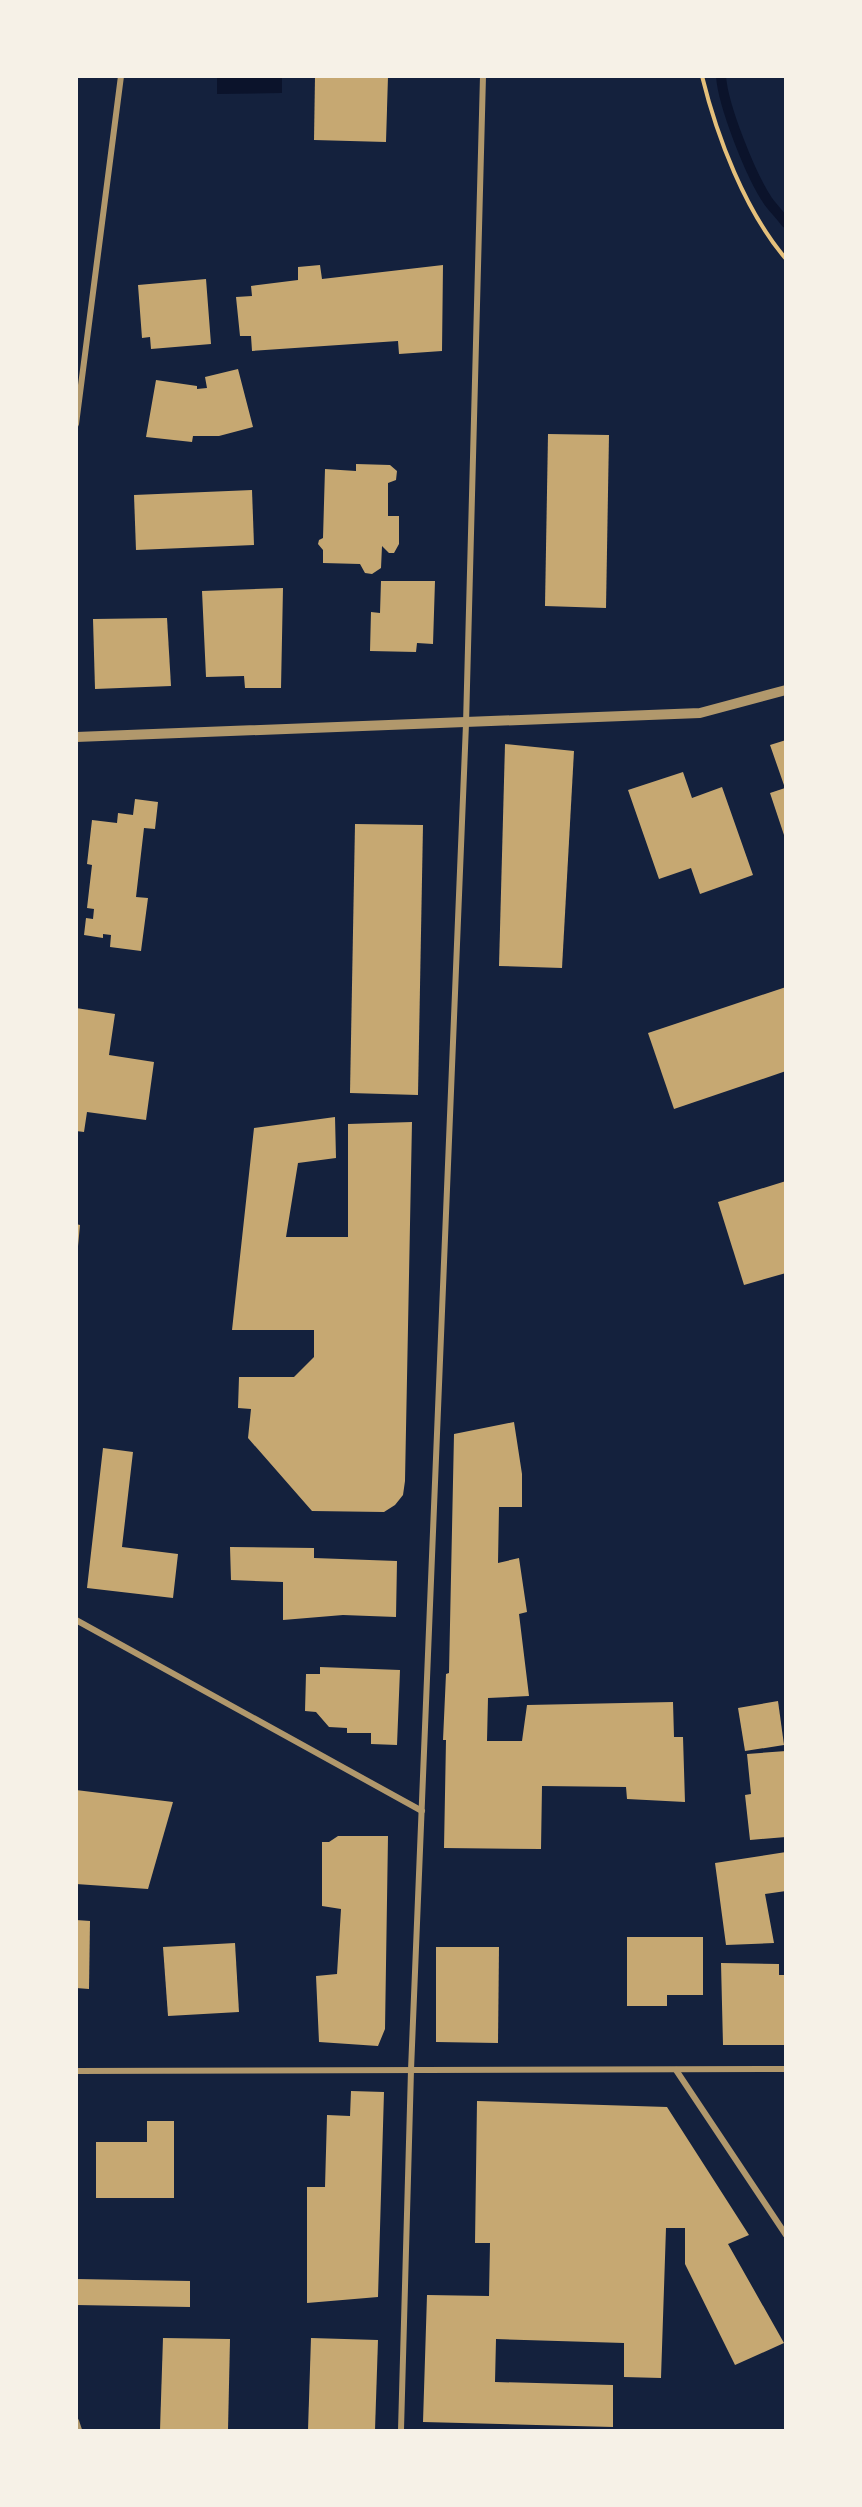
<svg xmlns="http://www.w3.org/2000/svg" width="862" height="2507" font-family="Merriweather,serif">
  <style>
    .water { fill: #0b132b }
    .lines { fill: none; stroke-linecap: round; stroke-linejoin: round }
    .stream { stroke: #0b132b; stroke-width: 10 }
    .building { fill: #c6a872 }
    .path { stroke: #e5c07b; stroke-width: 4 }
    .minor { stroke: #b1986c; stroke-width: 6 }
    .tertiary { stroke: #b1986c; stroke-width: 10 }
  </style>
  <rect width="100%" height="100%" fill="#14213d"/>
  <path class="water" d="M217,77h65v16l-65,1z"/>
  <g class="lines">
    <path class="stream" d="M721,76c2,30 30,100 47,125 5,7 12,14 18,22"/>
  </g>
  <g class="building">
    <path d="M315,76h73l-2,66 -72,-2z"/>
    <path d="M320,265l2,14 121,-14 -1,86 -43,3 -1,-13 -146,10 -1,-15h-11l-4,-39 16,-1 -1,-10 47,-6v-13z"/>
    <path d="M206,279l5,65 -60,5 -1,-12 -8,1 -4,-53z"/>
    <path d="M238,369l15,58 -34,9h-26l-1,6 -46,-5 10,-57 41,6v3l10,-1 -2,-11z"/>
    <path d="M548,434l61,1 -3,173 -61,-2z"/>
    <path d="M356,464l34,1 7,6 -1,9 -8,3v33h11v28l-5,9h-5l-7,-7 -1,22 -9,6 -7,-1 -5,-9 -37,-1v-13l-5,-6 1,-4 4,-2 2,-69 31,2z"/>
    <path d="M252,490l2,55 -118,5 -2,-55z"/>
    <path d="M381,581h54l-2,63 -16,-1 -1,9 -46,-1 1,-39 9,1z"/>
    <path d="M283,588l-2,100h-36l-1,-12 -38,1 -4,-86z"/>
    <path d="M167,618l4,68 -76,3 -2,-70z"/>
    <path d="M786,740v98h-1l-15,-45 15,-5 -15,-43z"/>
    <path d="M505,744l69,7 -12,217 -63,-2z"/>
    <path d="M683,772l9,26 30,-11 31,88 -53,19 -9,-26 -32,11 -31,-89z"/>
    <path d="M135,799l23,3 -3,27 -11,-1 -8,69 12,1 -7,53 -31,-4 1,-12 -8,-1v4l-19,-3 2,-17 7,1 1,-10 -7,-1 5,-43 -5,-1 5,-44 25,3 1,-10 15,2z"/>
    <path d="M355,824l68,1 -5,270 -68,-2z"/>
    <path d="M786,987v84l-112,38 -26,-76z"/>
    <path d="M76,1008l39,6 -6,41 45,7 -8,58 -59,-8 -3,20 -8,-1z"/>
    <path d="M335,1117l1,41 -38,5 -12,74h62v-113l64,-2 -7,359 -2,14 -8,10 -11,7 -72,-1 -64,-73 3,-29 -13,-1 1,-31h55l20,-20v-27h-82l22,-202z"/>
    <path d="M786,1181v92l-42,12 -26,-83z"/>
    <path d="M76,1224l4,1 -2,21h-2z"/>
    <path d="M514,1422l8,52v33h-23l-1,56 21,-5 8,54 -8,2 10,82 -41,2 -1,43h35l5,-36 146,-3 1,35h9l2,65 -58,-3 -1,-12 -84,-1 -1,63 -97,-1 2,-108h-3l3,-66 3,-1 5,-239z"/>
    <path d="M103,1448l30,4 -11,95 56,7 -5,44 -86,-10z"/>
    <path d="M230,1547l84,1v10l83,3 -1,56 -53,-2 -60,5v-38l-52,-2z"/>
    <path d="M320,1667l80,3 -3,75 -26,-1v-11h-24v-5l-18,-1 -13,-15 -11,-1 1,-37h14z"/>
    <path d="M778,1701l6,44 -39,6 -7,-43z"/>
    <path d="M786,1751v86l-36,3 -5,-45 6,-1 -4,-40z"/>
    <path d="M76,1790l97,12 -25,87 -72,-5z"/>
    <path d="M338,1836h50l-3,193 -7,17 -59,-4 -3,-66 21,-2 4,-65 -19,-3v-64h7z"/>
    <path d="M786,1852v39l-21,3 9,49 -48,2 -11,-82z"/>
    <path d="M76,1920l14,1 -1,68 -13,-1z"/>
    <path d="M627,1937h76v58h-36v11h-40z"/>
    <path d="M235,1943l4,69 -71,4 -5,-69z"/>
    <path d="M436,1947h63l-1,96 -62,-1z"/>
    <path d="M721,1963l58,1v11h7v70h-63z"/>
    <path d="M351,2091l33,1 -6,205 -71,6v-116h18l2,-72 23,1z"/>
    <path d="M477,2101l190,6 82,128 -21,9 56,99 -49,22 -50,-101v-36h-19l-5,150 -37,-1v-34l-128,-4 -1,43 118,3v42l-190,-5 4,-127 62,1 1,-53h-15z"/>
    <path d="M147,2121h27v77h-78v-56h51z"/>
    <path d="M76,2279l114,2v26l-114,-2z"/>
    <path d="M163,2338l67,1 -2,91h-68z"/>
    <path d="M311,2338l67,2 -3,90h-67z"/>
  </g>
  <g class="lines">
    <path class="path" d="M702,76c15,61 43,135 84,183"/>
    <g class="minor">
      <path d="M76,424l45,-348"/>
      <path d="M76,1620l346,191"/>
      <path d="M676,2070l110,165"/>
      <path d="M76,2071l710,-2"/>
      <path d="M76,2421l3,9"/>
      <path d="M401,2430l10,-360 55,-1346 17,-648"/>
    </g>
    <path class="tertiary" d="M76,737l624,-24 86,-23"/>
  </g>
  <rect width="862" height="2507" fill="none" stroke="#f6f1e7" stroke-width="156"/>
</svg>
